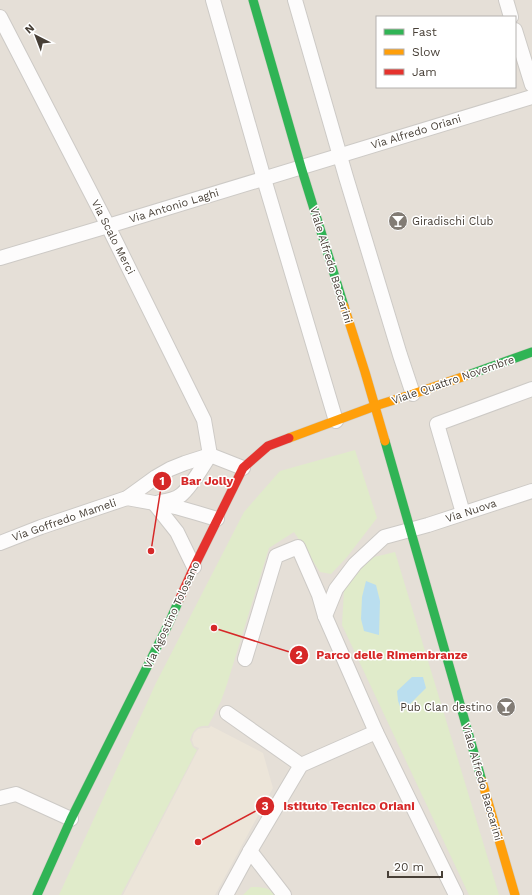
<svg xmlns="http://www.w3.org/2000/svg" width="532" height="895" font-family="'Work Sans',sans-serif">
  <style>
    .residential { fill: #e5dfd7; fill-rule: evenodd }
    .education { fill: #ece5d9 }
    .green { fill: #e0ebca }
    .water { fill: #badeef }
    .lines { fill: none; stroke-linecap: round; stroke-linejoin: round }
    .street-casing { stroke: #cdcac6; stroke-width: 16 }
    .fast-casing { stroke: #d0cbc1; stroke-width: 10 }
    .slow-casing { stroke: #d0cbc1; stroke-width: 10 }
    .jam-casing { stroke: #d0cbc1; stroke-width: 10 }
    .street { stroke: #fdfcfc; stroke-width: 14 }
    .fast { stroke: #30b455; stroke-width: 9 }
    .slow { stroke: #ff9f0a; stroke-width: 9 }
    .jam { stroke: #e5322d; stroke-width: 9 }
    .labels { text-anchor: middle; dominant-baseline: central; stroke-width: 3; stroke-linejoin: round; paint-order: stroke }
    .street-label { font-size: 11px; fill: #473f36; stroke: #fff }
    .poi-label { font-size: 11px; fill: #473f36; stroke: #fff; text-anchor: start }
    .leader { fill: none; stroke: #d62828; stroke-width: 1.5 }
    .callout-dot { fill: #d62828; stroke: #fff; stroke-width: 1.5 }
    .mark-label { font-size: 12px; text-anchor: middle; font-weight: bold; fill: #fff }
    .callout-label { font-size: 12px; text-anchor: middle; font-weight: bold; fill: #d62828; stroke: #fff; stroke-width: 3; stroke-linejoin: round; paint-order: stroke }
  </style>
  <rect width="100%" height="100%" fill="#f1eeea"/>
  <path class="residential" d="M0,0h532v895h-532zM377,17h138v70h-138z"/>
  <path class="education" d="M211,726l52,27 10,35 -58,107h-92l76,-147 -5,-2 -2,-6 2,-7 4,-4 5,-1h6z"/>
  <g class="green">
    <path d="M355,450l22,68 -30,39 -16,17 -11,-2 -26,-40 -25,16 -42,136 -6,17 -13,25c-11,-1 -15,4 -18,14l3,7 4,3 -76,145h-62l97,-212 88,-171 36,-41z"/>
    <path d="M395,552l104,343h-30l-127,-270 2,-35 26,-32z"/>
    <path d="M251,887c9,0 18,0 25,8h-33z"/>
  </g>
  <g class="water">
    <path d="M366,581l10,4 4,16 -1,34 -15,-4 -3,-12 1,-22z"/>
    <path d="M412,677h11l3,11 -24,24 -4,-11 -1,-10z"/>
  </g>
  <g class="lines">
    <g class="street-casing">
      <g id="street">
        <path d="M213,0l51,179 72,242"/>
        <path d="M295,0l51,177 54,178 13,39"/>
        <path d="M506,0l5,17"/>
        <path d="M0,17l108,209 96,194 6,35"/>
        <path d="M515,30l17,55"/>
        <path d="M0,258l108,-32 424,-129"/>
        <path d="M127,498l49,9 21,6 20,6"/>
        <path d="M160,502c8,-1 15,-2 21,-7 11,-9 21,-28 29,-40"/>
        <path d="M154,503l23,29 17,35"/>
        <path d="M463,513l-26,-89 95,-35"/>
        <path d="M0,543l41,-16 86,-29 29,-21 14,-8 15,-6 25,-8 33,13"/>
        <path d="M245,659l31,-103 22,-9 21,48 6,21"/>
        <path d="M227,713l74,52"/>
        <path d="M0,798l16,-4 55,25"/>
        <path d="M250,851l34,44"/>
        <path d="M226,895l24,-44 51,-86 75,-33"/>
        <path d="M456,895l-80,-163 -51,-116 11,-27 19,-25 29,-27 44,-12 104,-34"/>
      </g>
    </g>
    <g class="fast-casing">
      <g id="fast">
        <path d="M253,0l48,167 43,139"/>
        <path d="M468,375l64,-23"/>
        <path d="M385,441l97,340"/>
        <path d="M37,895l34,-76 98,-196 10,-23"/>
      </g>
    </g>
    <g class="slow-casing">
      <g id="slow">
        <path d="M344,306l21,66 20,69"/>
        <path d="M289,438l86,-32 38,-12 55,-19"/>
        <path d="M482,781l33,114"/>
      </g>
    </g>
    <g class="jam-casing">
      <path id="jam" d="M179,600l15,-33 49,-99 25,-22 21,-8"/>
    </g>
    <use href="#street" class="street"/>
    <use href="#fast" class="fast"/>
    <use href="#slow" class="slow"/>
    <use href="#jam" class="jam"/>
  </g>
  <defs>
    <g id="bar-disc" transform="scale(1)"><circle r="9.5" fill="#827c75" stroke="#fff"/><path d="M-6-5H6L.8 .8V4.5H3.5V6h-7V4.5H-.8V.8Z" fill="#fff"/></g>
  </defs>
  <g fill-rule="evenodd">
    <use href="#bar-disc" x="398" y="221"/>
    <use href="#bar-disc" x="506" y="707"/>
  </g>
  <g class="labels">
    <g class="street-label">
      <text transform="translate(416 132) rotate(-17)">Via Alfredo Oriani</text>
      <text transform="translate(174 206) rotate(-17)">Via Antonio Laghi</text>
      <text transform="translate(113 237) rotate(63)">Via Scalo Merci</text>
      <text transform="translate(331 265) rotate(73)">Viale Alfredo Baccarini</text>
      <text transform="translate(453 380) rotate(-19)">Viale Quattro Novembre</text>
      <text transform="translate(471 511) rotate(-18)">Via Nuova</text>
      <text transform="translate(64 520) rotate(-19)">Via Goffredo Mameli</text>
      <text transform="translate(172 615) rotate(-65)">Via Agostino Tolosano</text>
      <text transform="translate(482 782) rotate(74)">Viale Alfredo Baccarini</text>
    </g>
    <g class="poi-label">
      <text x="412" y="221">Giradischi Club</text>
      <text x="492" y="707" text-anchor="end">Pub Clan destino</text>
    </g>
  </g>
  <path class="leader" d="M151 551L162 481M214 628L299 655M198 842L265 806"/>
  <g class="callout-dot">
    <circle cx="151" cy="551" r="4"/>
    <circle cx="214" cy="628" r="4"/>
    <circle cx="198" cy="842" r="4"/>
    <circle cx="162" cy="481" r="10"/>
    <circle cx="299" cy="655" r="10"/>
    <circle cx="265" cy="806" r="10"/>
  </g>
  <g class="mark-label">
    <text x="162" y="485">1</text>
    <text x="299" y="659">2</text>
    <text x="265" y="810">3</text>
  </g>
  <g class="callout-label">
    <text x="207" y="485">Bar Jolly</text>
    <text x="392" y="659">Parco delle Rimembranze</text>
    <text x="349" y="810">Istituto Tecnico Oriani</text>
  </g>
  <rect x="376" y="16" width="140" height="72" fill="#ffffff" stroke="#b5b2af"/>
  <rect x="384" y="29" width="20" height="6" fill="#30b455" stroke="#b5b2af"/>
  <text x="412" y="36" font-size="12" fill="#473f36">Fast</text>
  <rect x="384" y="49" width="20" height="6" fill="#ff9f0a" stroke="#b5b2af"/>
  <text x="412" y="56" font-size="12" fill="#473f36">Slow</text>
  <rect x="384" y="69" width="20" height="6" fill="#e5322d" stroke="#b5b2af"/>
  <text x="412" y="76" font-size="12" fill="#473f36">Jam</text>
  <g transform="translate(36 36) rotate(318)" stroke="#ffffff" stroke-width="3" paint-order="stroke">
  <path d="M0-3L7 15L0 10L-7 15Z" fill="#473f36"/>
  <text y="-6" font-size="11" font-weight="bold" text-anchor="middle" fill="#473f36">N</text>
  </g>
  <path d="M388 871v6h54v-6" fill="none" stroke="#473f36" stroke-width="2"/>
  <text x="394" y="871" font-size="12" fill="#473f36" stroke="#ffffff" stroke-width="3" paint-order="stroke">20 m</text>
</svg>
